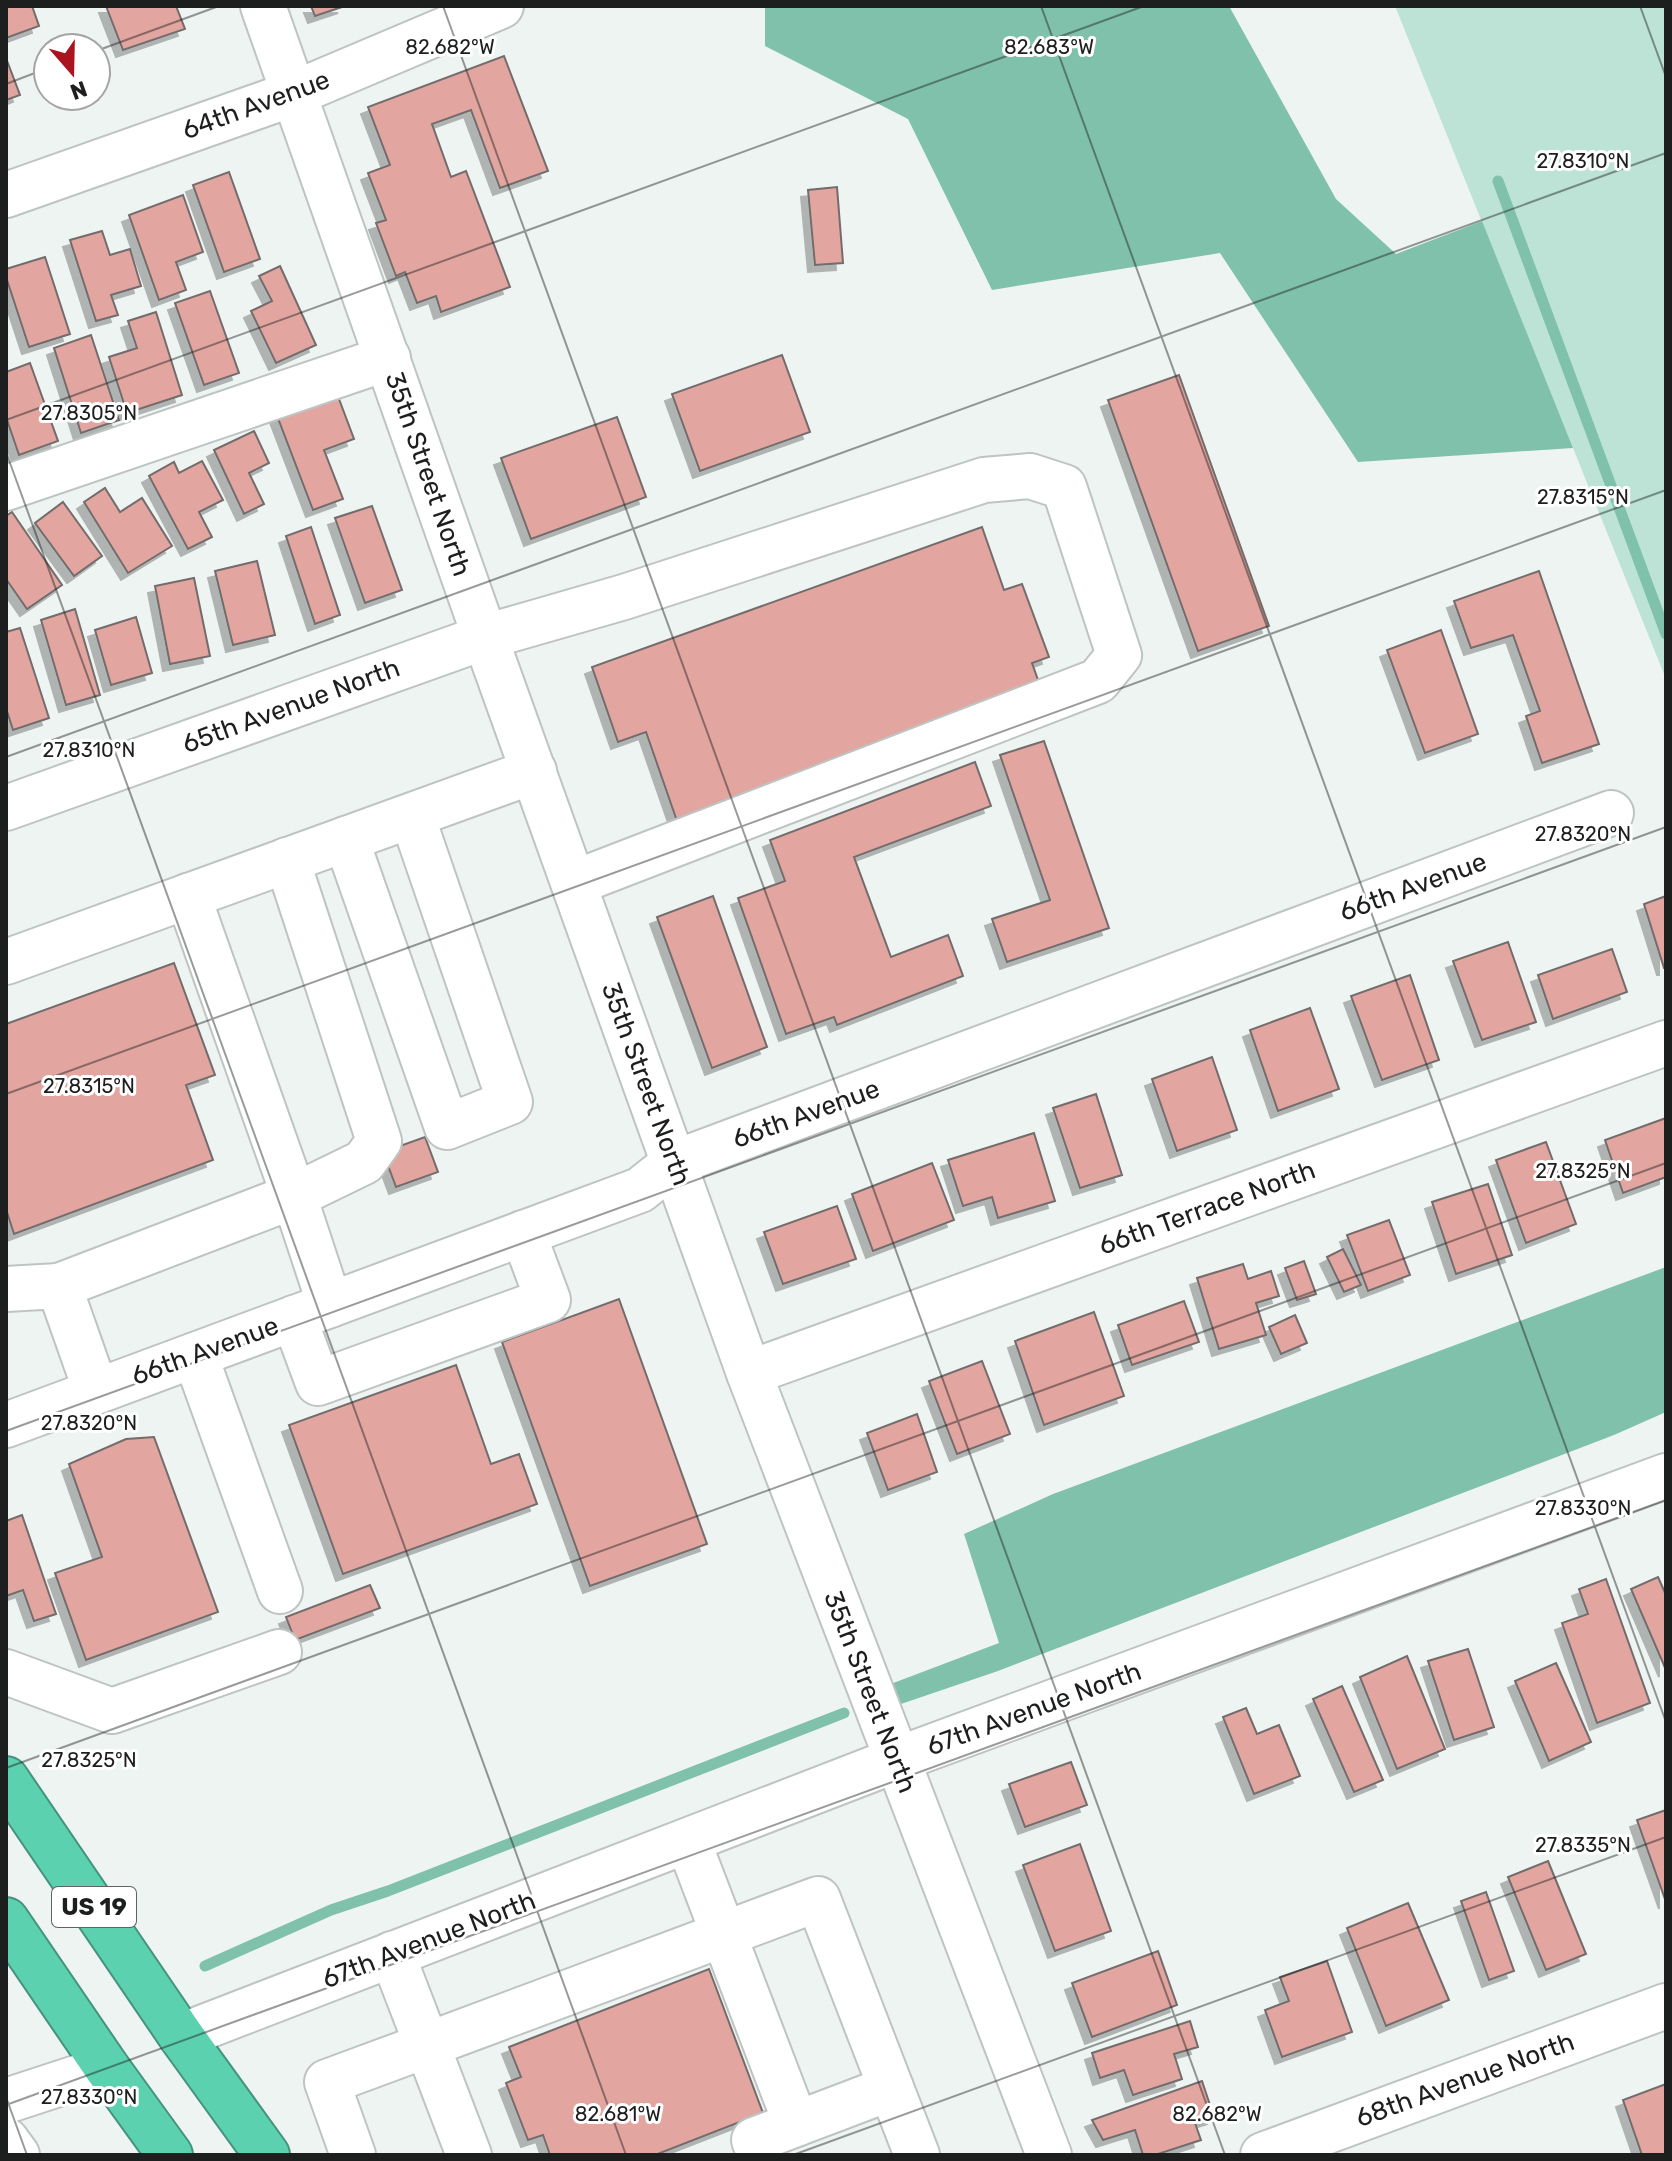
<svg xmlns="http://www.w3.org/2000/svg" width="1672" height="2161" font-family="Rubik,sans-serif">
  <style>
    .green { fill: #bce3d5 }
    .water { fill: #80c1ac }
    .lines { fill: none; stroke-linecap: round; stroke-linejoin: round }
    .stream { stroke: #80c1ac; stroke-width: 11 }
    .building { fill: #e2a59f; stroke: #726c6c; stroke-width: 2; filter: url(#shadow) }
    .minor-casing { stroke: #bec4c2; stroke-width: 48 }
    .highway-casing { stroke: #45937c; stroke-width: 48 }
    .minor { stroke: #fff; stroke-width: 44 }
    .highway { stroke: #5bd1af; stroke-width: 44 }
    .ticks { fill: none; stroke: #1d1f1e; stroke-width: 2; stroke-opacity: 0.45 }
    .labels { text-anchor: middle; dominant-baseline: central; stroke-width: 6; stroke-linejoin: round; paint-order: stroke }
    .shield { fill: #fff; stroke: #616262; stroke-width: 2 }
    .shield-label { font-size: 24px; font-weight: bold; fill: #1d1f1e }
    .street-label { font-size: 26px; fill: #1d1f1e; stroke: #fff }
    .ticks-label { font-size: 20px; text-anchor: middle; fill: #1d1f1e; stroke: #fff; stroke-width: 6; stroke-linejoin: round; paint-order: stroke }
  </style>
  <defs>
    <filter id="shadow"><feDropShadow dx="-7" dy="7" stdDeviation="0" flood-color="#0004"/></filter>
  </defs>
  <rect width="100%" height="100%" fill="#eef4f2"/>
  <path class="green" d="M1395,6h271v673z"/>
  <g class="water">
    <path d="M765,6h464l107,193 60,55 86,-33 91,227 -215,14 -138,-209 -228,37 -84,-171 -143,-73z"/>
    <path d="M1666,1267v145l-52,23 -616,236 -100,34 -10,-20 111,-42 -35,-109 89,-40z"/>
  </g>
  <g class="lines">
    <g class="stream">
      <path d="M1498,181l168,453"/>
      <path d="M205,1966l126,-56 57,-19 456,-178"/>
    </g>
  </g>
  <g class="building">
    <path d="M6,6h26l7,20 -33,12z"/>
    <path d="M106,6h70l9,23 -62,21z"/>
    <path d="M311,6h34l-30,10z"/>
    <path d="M504,56l44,115 -48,17 -29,-78 -39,14 19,53 15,-6 44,116 -69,25 -5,-16 -19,7 -12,-31 -9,4 -20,-53 10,-3 -18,-47 22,-8 -22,-58z"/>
    <path d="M6,58l14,37 -14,5z"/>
    <path d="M229,172l31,87 -36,13 -31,-87z"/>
    <path d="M837,187l6,76 -28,2 -7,-75z"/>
    <path d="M183,195l20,57 -27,10 10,28 -27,10 -30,-85z"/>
    <path d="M102,231l8,24 20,-6 11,37 -30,9 7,20 -22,6 -26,-81z"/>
    <path d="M45,257l25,77 -41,13 -23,-70v-8z"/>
    <path d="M280,266l36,79 -40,18 -25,-52 21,-10 -13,-25z"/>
    <path d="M210,291l29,82 -35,12 -29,-82z"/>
    <path d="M156,312l26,83 -55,18 -18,-56 28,-9 -9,-27z"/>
    <path d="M91,335l28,85 -38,13 -27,-85z"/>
    <path d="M782,355l28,77 -110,39 -28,-77z"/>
    <path d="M30,363l28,78 -39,14 -13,-38v-45z"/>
    <path d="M1179,375l90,251 -71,25 -90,-251z"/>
    <path d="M336,391l18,48 -30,11 19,49 -30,11 -37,-97z"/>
    <path d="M617,417l29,80 -115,42 -30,-81z"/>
    <path d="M254,431l15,32 -20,10 15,31 -20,10 -30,-64z"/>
    <path d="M202,461l21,39 -24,12 13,25 -24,12 -39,-73 25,-14 5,11z"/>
    <path d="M105,488l15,24 22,-14 30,48 -44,27 -44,-71z"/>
    <path d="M63,502l39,54 -28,20 -39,-53z"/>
    <path d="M372,506l30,84 -37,13 -30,-85z"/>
    <path d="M12,512l50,73 -35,24 -21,-30v-63z"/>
    <path d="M311,527l29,88 -25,9 -29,-88z"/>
    <path d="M982,527l22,63 18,-6 27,73 -17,6 11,31 -365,130 -32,-92 -28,10 -26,-75z"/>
    <path d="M257,561l18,74 -42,10 -18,-74z"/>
    <path d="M1539,571l60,173 -57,19 -16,-47 14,-5 -27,-76 -42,13 -17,-47z"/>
    <path d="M194,578l16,78 -40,8 -15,-78z"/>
    <path d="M75,609l25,86 -34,10 -25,-85z"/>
    <path d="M136,617l16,56 -41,12 -16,-55z"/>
    <path d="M20,628l29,90 -36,12 -7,-22v-76z"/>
    <path d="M1441,630l37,104 -53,19 -38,-103z"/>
    <path d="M1044,741l65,187 -102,34 -15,-43 58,-19 -50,-145z"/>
    <path d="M975,762l16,44 -137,51 37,100 57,-22 15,41 -126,49 -3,-8 -48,17 -48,-136 47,-17 -15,-41z"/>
    <path d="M713,896l54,151 -55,21 -55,-151z"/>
    <path d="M1666,896v72h-2l-20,-64z"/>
    <path d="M1508,942l28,80 -54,18 -29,-79z"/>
    <path d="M1612,949l15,43 -74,27 -15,-44z"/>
    <path d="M174,963l41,112 -29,10 27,75 -199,74 -8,-25v-185z"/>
    <path d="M1410,975l29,85 -57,20 -31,-84z"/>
    <path d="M1310,1008l29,81 -61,22 -28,-81z"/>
    <path d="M1212,1057l25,73 -60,21 -25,-72z"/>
    <path d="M1096,1094l26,81 -42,13 -27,-80z"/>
    <path d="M1666,1118v59l-43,16 -18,-53z"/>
    <path d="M1034,1133l21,68 -57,17 -6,-21 -29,9 -15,-46z"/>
    <path d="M425,1137l13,35 -42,15 -13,-35z"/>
    <path d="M1546,1142l30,82 -50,19 -30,-83z"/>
    <path d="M932,1163l22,57 -81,31 -21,-57z"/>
    <path d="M1488,1184l24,71 -56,19 -24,-72z"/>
    <path d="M837,1206l19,53 -73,25 -19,-52z"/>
    <path d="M1389,1220l21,55 -42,16 -21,-56z"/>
    <path d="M1343,1249l18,36 -17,7 -17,-35z"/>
    <path d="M1304,1261l12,33 -19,6 -12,-32z"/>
    <path d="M1243,1264l5,15 23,-8 8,25 -23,7 10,32 -47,14 -22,-71z"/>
    <path d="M619,1299l88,245 -117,42 -88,-244z"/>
    <path d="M1184,1301l15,41 -67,23 -14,-40z"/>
    <path d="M1094,1312l30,84 -80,29 -29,-84z"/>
    <path d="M1295,1315l12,28 -26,11 -12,-27z"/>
    <path d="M982,1361l28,73 -53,20 -28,-73z"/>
    <path d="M456,1365l35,99 28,-10 18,50 -194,70 -54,-149z"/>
    <path d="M917,1414l20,58 -49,18 -21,-57z"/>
    <path d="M154,1437l64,175 -132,48 -31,-87 47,-16 -33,-93 57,-25z"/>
    <path d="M22,1515l34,99 -22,7 -11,-31 -17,6v-75z"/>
    <path d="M1658,1577l8,18v75l-35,-81z"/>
    <path d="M1606,1579l44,124 -53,20 -35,-100 26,-9 -9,-25z"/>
    <path d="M370,1585l10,23 -85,32 -9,-23z"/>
    <path d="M1468,1649l26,78 -40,13 -26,-79z"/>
    <path d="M1407,1656l38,93 -48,20 -37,-92z"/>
    <path d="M1556,1663l35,79 -42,19 -34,-80z"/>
    <path d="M1342,1686l41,94 -29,12 -41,-93z"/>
    <path d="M1246,1708l11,26 22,-9 21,51 -46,18 -31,-77z"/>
    <path d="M1071,1762l16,43 -62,22 -16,-43z"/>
    <path d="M1666,1810v92l-29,-82z"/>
    <path d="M1080,1844l31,87 -56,20 -32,-86z"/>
    <path d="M1548,1861l38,93 -40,16 -38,-93z"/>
    <path d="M1486,1892l28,79 -25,9 -28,-79z"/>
    <path d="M1408,1903l41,97 -63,26 -39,-98z"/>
    <path d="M1158,1951l19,54 -85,32 -20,-54z"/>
    <path d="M1327,1961l25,71 -70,25 -17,-47 24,-9 -9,-24z"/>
    <path d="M709,1969l54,144 -108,42h-105l-7,-20 -15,5 -22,-57 15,-6 -12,-30z"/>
    <path d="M1190,2021l8,26 -24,7 8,25 -49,16 -9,-25 -24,8 -8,-25z"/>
    <path d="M1202,2081l12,36 -19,6 6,17 -46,15h-12l-8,-25 -32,10 -11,-20z"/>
    <path d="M1666,2084v71h-24l-19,-55z"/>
  </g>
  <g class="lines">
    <g class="minor-casing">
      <g id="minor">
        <path d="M263,6l222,631 264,736 300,782"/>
        <path d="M6,195l289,-102 206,-87"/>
        <path d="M6,488l382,-130"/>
        <path d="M6,808l479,-171 139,-40 360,-117 46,-4 34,11 55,168 -21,26 -524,202"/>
        <path d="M346,839l101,288 63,-25 -98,-286"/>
        <path d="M188,896l106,300 70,-34 15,-21 -92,-281"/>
        <path d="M6,962l528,-191"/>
        <path d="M59,1286l235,-90 36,109"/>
        <path d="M6,1289l53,-3 37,105"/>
        <path d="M294,1318l24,65 230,-83 -25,-67"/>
        <path d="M195,1355l85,236"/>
        <path d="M749,1373l917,-330"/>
        <path d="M6,1425l634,-235 34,-27 937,-350"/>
        <path d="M6,1672l106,39 167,-59"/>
        <path d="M688,1841l108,283 -42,16 6,15"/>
        <path d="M392,1954l35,91 391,-146 99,256"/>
        <path d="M181,2036l715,-276 770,-284"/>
        <path d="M6,2101l101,-33"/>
        <path d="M796,2124l95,-36"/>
        <path d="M6,2140l11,15"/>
        <path d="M353,2155l-26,-73 100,-37 42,110"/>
        <path d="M1263,2155l403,-149"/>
      </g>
    </g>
    <g class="highway-casing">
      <g id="highway">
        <path d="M6,1779l175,257 86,119"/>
        <path d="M6,1920l101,148 63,87"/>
      </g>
    </g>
    <use href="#minor" class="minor"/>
    <use href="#highway" class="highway"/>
  </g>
  <path class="ticks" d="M443,6l782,2149M1041,6l625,1716M1640,6l26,71M96,51l123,-45M6,84l42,-16M6,420l1138,-414M6,452l620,1703M6,757l1660,-604M6,1094l1660,-604M6,1431l1660,-604M6,1768l1660,-605M6,2097l21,58M6,2105l1660,-605M793,2155l873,-318"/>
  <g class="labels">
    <rect class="shield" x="52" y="1887" width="84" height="40" rx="6"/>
    <g class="shield-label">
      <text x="94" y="1907">US 19</text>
    </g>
    <g class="street-label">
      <text transform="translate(256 105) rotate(-20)">64th Avenue</text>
      <text transform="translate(428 474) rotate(71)">35th Street North</text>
      <text transform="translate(291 706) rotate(-20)">65th Avenue North</text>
      <text transform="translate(1413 887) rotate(-20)">66th Avenue</text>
      <text transform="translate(646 1084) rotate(70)">35th Street North</text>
      <text transform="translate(806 1114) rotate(-20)">66th Avenue</text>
      <text transform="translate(1207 1208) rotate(-20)">66th Terrace North</text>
      <text transform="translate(205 1351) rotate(-20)">66th Avenue</text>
      <text transform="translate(870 1692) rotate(69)">35th Street North</text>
      <text transform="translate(1034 1709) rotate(-20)">67th Avenue North</text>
      <text transform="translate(429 1940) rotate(-21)">67th Avenue North</text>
      <text transform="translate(1465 2080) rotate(-20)">68th Avenue North</text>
    </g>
  </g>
  <g class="ticks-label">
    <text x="450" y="54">82.682°W</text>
    <text x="1049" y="54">82.683°W</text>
    <text x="1583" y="168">27.8310°N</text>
    <text x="89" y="420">27.8305°N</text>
    <text x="1583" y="504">27.8315°N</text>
    <text x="89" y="757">27.8310°N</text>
    <text x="1583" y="841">27.8320°N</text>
    <text x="89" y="1093">27.8315°N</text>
    <text x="1583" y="1178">27.8325°N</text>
    <text x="89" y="1430">27.8320°N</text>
    <text x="1583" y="1515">27.8330°N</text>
    <text x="89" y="1767">27.8325°N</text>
    <text x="1583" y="1852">27.8335°N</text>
    <text x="89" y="2104">27.8330°N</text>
    <text x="618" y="2121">82.681°W</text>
    <text x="1217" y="2121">82.682°W</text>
  </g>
  <rect width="1672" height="2161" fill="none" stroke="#1d1f1e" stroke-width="16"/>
  <g transform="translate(72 72) rotate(160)"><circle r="38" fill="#ffffff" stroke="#a5a5a5" stroke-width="2"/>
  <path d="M0-6L14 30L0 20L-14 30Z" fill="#a9141f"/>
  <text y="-12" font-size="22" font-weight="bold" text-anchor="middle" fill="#1d1f1e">N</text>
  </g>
</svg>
